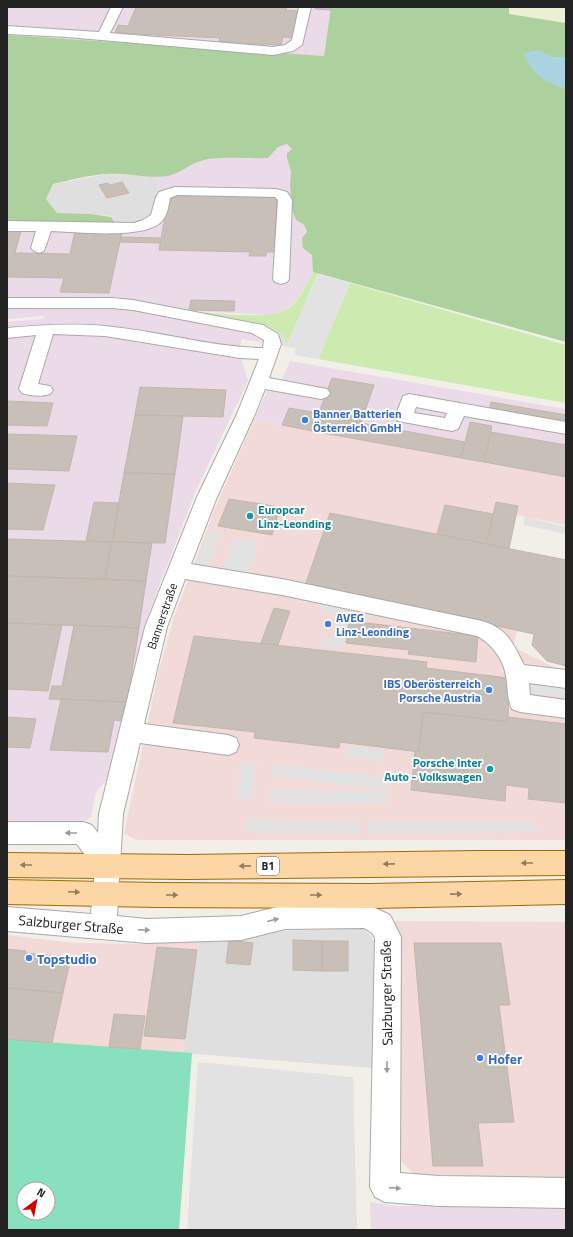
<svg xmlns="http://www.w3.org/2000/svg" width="573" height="1237" font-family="'Titillium Web',sans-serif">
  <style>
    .residential { fill: #e0dfdf }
    .commercial { fill: #f2dad9 }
    .industrial { fill: #ebdbe8 }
    .farmland { fill: #eef0d5 }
    .grass { fill: #cdebb0 }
    .forest { fill: #add19e }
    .pitch { fill: #88e0be; fill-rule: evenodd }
    .parking { fill: #e2e2e2 }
    .water { fill: #aad3df }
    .building { fill: #c7bfb8; stroke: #c4b6ab }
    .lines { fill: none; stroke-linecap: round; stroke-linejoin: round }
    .minor-casing { stroke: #a9a9a9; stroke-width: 2 }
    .major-casing { stroke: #a06b00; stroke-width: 2 }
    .minor { fill: #fff; fill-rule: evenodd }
    .major { fill: #fcd6a4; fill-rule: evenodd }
    .oneway { fill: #9c9c9c }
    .oneway2 { fill: #8f7c63 }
    .shop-dot { fill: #3f7fe0; stroke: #fff; stroke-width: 1.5 }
    .culture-dot { fill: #0f9aa8; stroke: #fff; stroke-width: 1.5 }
    .labels { text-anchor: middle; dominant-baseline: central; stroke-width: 3.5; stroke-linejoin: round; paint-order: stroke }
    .shield { fill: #fff; stroke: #646464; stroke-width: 1 }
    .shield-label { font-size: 11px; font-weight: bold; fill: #222 }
    .shop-label { font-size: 12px; font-weight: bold; fill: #366cbe; stroke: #fff; text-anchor: start }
    .culture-label { font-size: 12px; font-weight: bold; fill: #0d838f; stroke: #fff; text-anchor: start }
    .street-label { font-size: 12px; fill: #222; stroke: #fff }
    .near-street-label { font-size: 14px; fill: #222; stroke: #fff }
    .near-shop-label { font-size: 14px; font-weight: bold; fill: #366cbe; stroke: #fff; text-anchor: start }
  </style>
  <rect width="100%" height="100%" fill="#f2efe9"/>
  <g class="residential">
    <path d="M107,174l50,2 2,14 -4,21 -3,5 -15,8h-21l-5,-8 -20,-2 -34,-1 -11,-14 7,-15z"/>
    <path d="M362,928l8,7 6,10 -4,123 -189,-15 16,-111 51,-4 30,-7z"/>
  </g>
  <g class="commercial">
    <path d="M254,420l312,57v48l-50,-10 -20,-13 -3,12 -188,72 212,45 -4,16 53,26v167h-429l-11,-5 -2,-2 34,-159 16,-57 42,-111z"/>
    <path d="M391,921l175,1v259l-151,-6 -16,-16z"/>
    <path d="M7,935l67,8 69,1 56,-2 -16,111 -176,-14z"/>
  </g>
  <g class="industrial">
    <path d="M7,7h324l-7,49 -317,-21z"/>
    <path d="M287,144l5,5 -5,9 4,14 -1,13 6,35 8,5 8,30 2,15 -9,18 -11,15 -10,8 -15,4 -78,-4 77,15 14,9 4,5 2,7 -46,-8 -3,12 9,30 -54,114 -50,131 -32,148 -16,18 -5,25 -5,4 -79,2v-501l36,-3 1,-3 -37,3v-96l130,1 15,-8 3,-5 4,-21 -2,-14h10l12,-4 10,-6 14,-6 26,-3 21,2 23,-6 5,-6z"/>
    <path d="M290,361l276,48v68l-312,-57 13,-29h10z"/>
    <path d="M370,1202l29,4 167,-4v28h-195z"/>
  </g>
  <path class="farmland" d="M509,7h57v16l-57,-9z"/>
  <g class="grass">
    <path d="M313,272l5,1 -31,72 -5,-10 -14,-9 -82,-15c23,1 80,9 98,0 14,-7 22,-25 29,-39z"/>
    <path d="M350,283l216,62v58l-248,-44z"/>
  </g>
  <path class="forest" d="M331,7h178v7l57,9v319l-253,-70 -1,-17 -9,-7 -1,-10 5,-6 -3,-7 -8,-5 -4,-10 -2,-25 1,-13 -4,-14v-5l5,-4 -5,-5 -9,3 -10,11c-21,1 -42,-2 -64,2 -13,3 -23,13 -36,16 -19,3 -42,-4 -61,-2 -18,1 -37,6 -54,10l-7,15 11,14 34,1 20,3 5,7 -109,-1v-188l317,21z"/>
  <path class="pitch" d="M7,1039l185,14 -13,177h-172zM24,1189h24v24h-24z"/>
  <g class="parking">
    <path d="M318,274l32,9 -32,76 -24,-4 2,-7 -8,-1 -1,-2z"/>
    <path d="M525,517l41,10v7l-43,-9z"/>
    <path d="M208,531l12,1 -12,35 -12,-2z"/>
    <path d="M234,538l25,3 -10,32 -25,-4z"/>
    <path d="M325,604l25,5 -5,32 -6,7 -18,-2 -1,-7h10l3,-3 5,-18 -1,-3 -5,-2 -12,-2z"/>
    <path d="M529,682l37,4v11l-36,-4z"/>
    <path d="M346,746l36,4 3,11 -35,-4 -5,-7z"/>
    <path d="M242,762l15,2 -6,36 -16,-2z"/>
    <path d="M274,764l115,14 -1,12 -116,-14z"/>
    <path d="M269,790l118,2v12l-118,-2z"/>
    <path d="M247,817l22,4h90l1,13 -102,-1 -13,-3z"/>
    <path d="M368,821l163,1 8,10 -171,2z"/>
    <path d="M198,1062l155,15 4,153h-170z"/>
  </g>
  <path class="water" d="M539,50l13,7h14v32c-22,-7 -30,-12 -42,-33l1,-3z"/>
  <g class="building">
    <path d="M136,7h151l-1,3 14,1 -6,27 -11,-1 -2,8 -62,-3 1,-4 -105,-5 3,-8 10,1z"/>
    <path d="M316,7h15v3l-16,-1z"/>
    <path d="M122,182l7,11 -22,5 -8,-13 9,-2 2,2z"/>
    <path d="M169,194l108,2 -3,56h-8v4h-17l1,-4 -91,-2z"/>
    <path d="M7,231h14l-6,22 55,1 5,-23 47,1 -13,61 -49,-1 4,-14 -57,-1z"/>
    <path d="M121,237l40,1 -1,5 -40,-1z"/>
    <path d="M191,300l44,1 -1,10 -45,-1z"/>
    <path d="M332,378l42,7 -13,38 -43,-8z"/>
    <path d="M140,387l86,3 -3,27 -88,-2z"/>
    <path d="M7,401l46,2 -6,23 -40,-1z"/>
    <path d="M491,402l75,13v9l-77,-13z"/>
    <path d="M289,408l30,5 -7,18 -30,-6z"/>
    <path d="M135,415l48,1 -8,58 -51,-1z"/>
    <path d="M318,415l43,8 104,19 -4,16 -149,-27z"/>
    <path d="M470,422l22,4 -8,36 -23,-4z"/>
    <path d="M491,432l75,13v32l-82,-15z"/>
    <path d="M7,434l70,2 -8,35 -62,-2z"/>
    <path d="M124,473l51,1 -10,69 -53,-1z"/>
    <path d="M7,483l48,2 -12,45 -36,-1z"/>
    <path d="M229,499l51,8 -8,28 -54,-9z"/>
    <path d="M94,502l25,1 -7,39 -26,-1z"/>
    <path d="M496,502l22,4 -9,43 -23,-5z"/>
    <path d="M445,505l48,9 -7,30 -49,-10z"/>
    <path d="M330,513l236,47v106l-19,-5 -15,-16 2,-11 -229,-48z"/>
    <path d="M7,539l105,3 -7,37 -98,-3z"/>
    <path d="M112,542l40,1 -6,38 -41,-2z"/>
    <path d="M7,576l139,5 -7,47 -132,-5z"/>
    <path d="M274,608l16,3 -12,34 -17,-2z"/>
    <path d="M349,621l129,15 -2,26 -68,-8 1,-4 -63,-7z"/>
    <path d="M7,623l55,2 -14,66 -41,-2z"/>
    <path d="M74,625l65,3 -12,74 -78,-3 3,-13h10z"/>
    <path d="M194,636l233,26 -1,6 83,10 -1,44 -85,-10 -4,40 -79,-10 -1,6 -85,-10 1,-6 -82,-9z"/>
    <path d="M61,699l66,3 -3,19 -10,-1 -6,32 -58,-2z"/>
    <path d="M423,712l85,10v-5l58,7v79l-38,-4 1,-11 -23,-3 -1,16 -94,-11 4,-39 4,1z"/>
    <path d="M7,717l29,2 -6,29 -23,-1z"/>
    <path d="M229,940l24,3 -3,22 -24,-2z"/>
    <path d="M293,940l29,1v30l-29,-1z"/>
    <rect x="322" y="941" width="26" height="30"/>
    <path d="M414,943h87l9,62h-11l15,117 -36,1 5,43h-50z"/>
    <path d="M157,947l40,3 -12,89 -41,-3z"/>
    <path d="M7,949l19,2 -1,2 46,4 -8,36 -56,-5z"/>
    <path d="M7,988l56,5 -11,50 -45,-4z"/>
    <path d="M114,1014l31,2 -5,33 -31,-2z"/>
  </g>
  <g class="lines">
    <g class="minor-casing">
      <g id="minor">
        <path d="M111,7h12l-13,26 163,14 12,-2 7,-5 7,-33h12l-9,38 -9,6 -20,4 -206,-18 -60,-3v-8l92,6z"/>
        <path d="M175,187l101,2 11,3 5,8 -3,79 -2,3 -6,2 -6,-2 -2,-3 5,-79 -3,-3 -98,-2 -7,3c-2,9 -2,18 -10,25 -18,16 -84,9 -109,8l-7,20 -5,2 -5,-2 -3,-3 5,-17h-29v-10l127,2 9,-3 8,-5 5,-18 3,-5z"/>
        <path d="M7,298h105l21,2 130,25 15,9 3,10 -12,34 58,11 3,4 -3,4 -6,2 -56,-10 -10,25 -38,83 -26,67 91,15 200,42c26,8 30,21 42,44l42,5v18l-37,-5 1,12 36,5v18l-46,-6 -8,-3c-5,-10 -4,-22 -6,-33 -2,-16 -15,-33 -29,-40l-195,-41 -97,-16 -18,48 -23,97 84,11 8,3 3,7 -3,7 -8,3 -88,-12 -17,71 -6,102 30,3 94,-3 44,-11 82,-1 23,11 11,22 -1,236 39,3 127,2v30l-127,-2 -54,-4 -10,-5 -5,-10 5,-249 -3,-5 -8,-5 -79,1 -44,11 -94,3 -140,-12v-24l84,7 4,-45 -18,-25h-70v-22h76l9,3 6,8 1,-19 46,-187 52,-130 40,-83 22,-55 -19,-1 -135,-22 -52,-2 -15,50 12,2 3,4 -3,4c-9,3 -19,2 -28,-1l-3,-4 17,-54 -29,3v-10c33,-3 65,-5 98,-2 53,5 105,21 158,22l1,-8 -12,-7 -119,-23 -21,-2h-105z"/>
        <path d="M409,394l157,28v12l-102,-18 -6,13 -6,2 -54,-10 -3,-4 8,-21zM416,407l31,6 -2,5 -31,-5z"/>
      </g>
    </g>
    <g class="major-casing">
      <g id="major">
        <path d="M478,851h88v24l-378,4 -181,-2v-24l181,2z"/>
        <path d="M7,880l149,3 214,1 196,-4v24l-196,4 -214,-1 -149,-3z"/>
      </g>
    </g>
    <use href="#minor" class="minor"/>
    <use href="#major" class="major"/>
  </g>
  <defs><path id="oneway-solid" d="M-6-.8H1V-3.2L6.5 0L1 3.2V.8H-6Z"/></defs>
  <g class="oneway">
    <use href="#oneway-solid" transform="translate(71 833) rotate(180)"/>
    <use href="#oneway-solid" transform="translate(273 920) rotate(-14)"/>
    <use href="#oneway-solid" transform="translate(144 930) rotate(3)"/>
    <use href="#oneway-solid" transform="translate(387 1067) rotate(91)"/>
    <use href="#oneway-solid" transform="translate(395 1188) rotate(4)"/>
  </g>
  <g class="oneway2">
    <use href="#oneway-solid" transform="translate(527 863) rotate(-180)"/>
    <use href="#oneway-solid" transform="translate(389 864) rotate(179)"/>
    <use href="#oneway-solid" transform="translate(26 865) rotate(-180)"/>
    <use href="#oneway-solid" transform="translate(245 866) rotate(179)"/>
    <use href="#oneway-solid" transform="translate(74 892) rotate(2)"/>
    <use href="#oneway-solid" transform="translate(456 894) rotate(-1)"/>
    <use href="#oneway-solid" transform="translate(172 895)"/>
    <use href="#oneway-solid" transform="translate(316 895)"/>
  </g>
  <g class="shop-dot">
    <circle cx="305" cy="420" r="4"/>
    <circle cx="328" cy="624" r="4"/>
    <circle cx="489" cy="690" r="4"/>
    <circle cx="29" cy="958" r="4"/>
    <circle cx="480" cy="1058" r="4"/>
  </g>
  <g class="culture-dot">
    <circle cx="250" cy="516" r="4"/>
    <circle cx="490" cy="769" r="4"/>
  </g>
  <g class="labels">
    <rect class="shield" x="257" y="857" width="22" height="18" rx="3"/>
    <g class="shield-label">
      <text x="268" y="866">B1</text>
    </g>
    <g class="shop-label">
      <text x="313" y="413">Banner Batterien<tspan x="313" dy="14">Österreich GmbH</tspan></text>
      <text x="336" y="617">AVEG<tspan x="336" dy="14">Linz-Leonding</tspan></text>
      <text x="481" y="683" text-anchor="end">IBS Oberösterreich<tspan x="481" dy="14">Porsche Austria</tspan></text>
    </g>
    <g class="culture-label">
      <text x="258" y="509">Europcar<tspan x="258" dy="14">Linz-Leonding</tspan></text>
      <text x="482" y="762" text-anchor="end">Porsche Inter<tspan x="482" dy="14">Auto - Volkswagen</tspan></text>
    </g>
    <g class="street-label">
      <text transform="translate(162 616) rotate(-71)">Bannerstraße</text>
    </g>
    <g class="near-street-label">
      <text transform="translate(71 924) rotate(5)">Salzburger Straße</text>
      <text transform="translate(386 993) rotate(-91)">Salzburger Straße</text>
    </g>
    <g class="near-shop-label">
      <text x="37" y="958">Topstudio</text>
      <text x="488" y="1058">Hofer</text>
    </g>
  </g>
  <rect width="573" height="1237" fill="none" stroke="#222222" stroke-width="16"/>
  <g transform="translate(36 1201) rotate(32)"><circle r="19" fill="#ffffff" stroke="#a7a7a7"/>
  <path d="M0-3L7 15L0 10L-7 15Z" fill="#d40000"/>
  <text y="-6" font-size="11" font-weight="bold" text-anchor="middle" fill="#222222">N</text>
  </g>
</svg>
